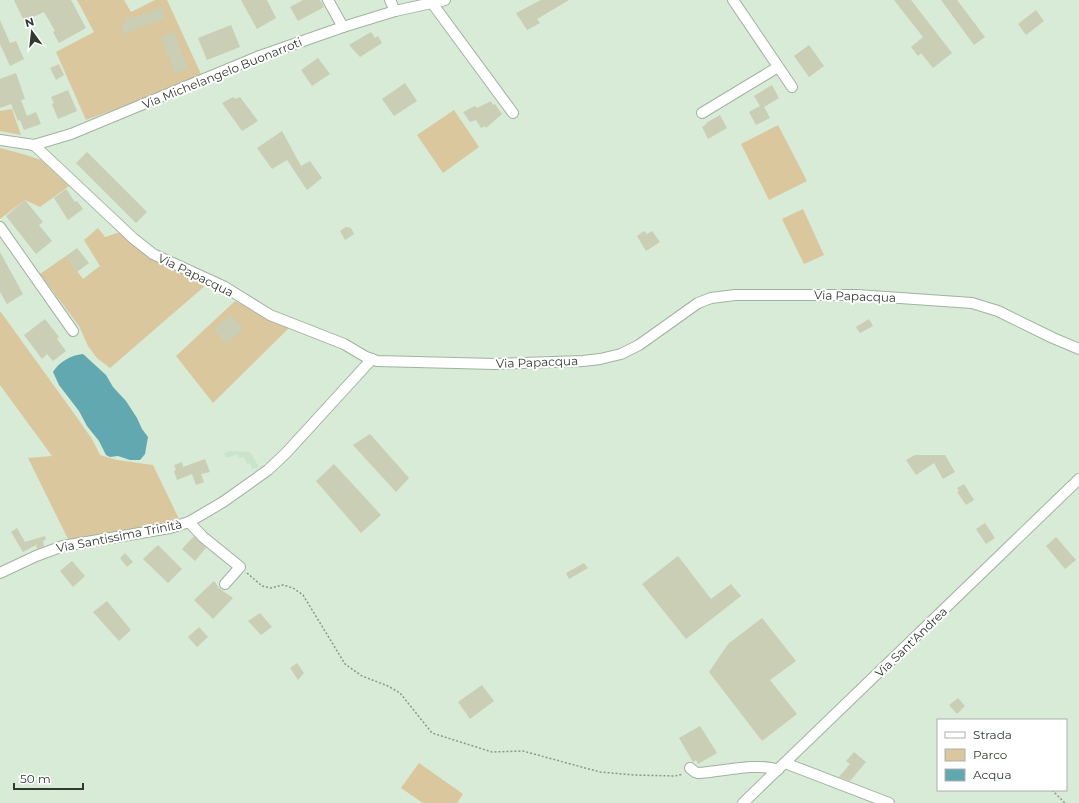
<svg xmlns="http://www.w3.org/2000/svg" width="1079" height="803" font-family="Montserrat,sans-serif">
  <style>
    .built { fill: #cae4c9 }
    .green { fill: #dac79e }
    .water { fill: #62a8b0 }
    .building { fill: #c9ceb4 }
    .lines { fill: none; stroke-linecap: round; stroke-linejoin: round }
    .minor-casing { stroke: #a0b39f; stroke-width: 12 }
    .path { stroke: #8a998a; stroke-width: 1.5; stroke-dasharray: 2 2; stroke-linecap: butt }
    .minor { stroke: #fff; stroke-width: 10 }
    .labels { text-anchor: middle; dominant-baseline: central; stroke-width: 4; stroke-linejoin: round; paint-order: stroke }
    .street-label { font-size: 12px; fill: #313931; stroke: #fff }
  </style>
  <rect width="100%" height="100%" fill="#d7ebd7"/>
  <path class="built" d="M229,451l21,1 9,15 -7,2 -2,-6 -3,1 -3,-7 -5,1 -1,-4 -12,4 -2,-5z"/>
  <g class="green">
    <path d="M77,0h47l7,12 24,-12h12l34,74 -55,24 -60,22 -30,-68 38,-20z"/>
    <path d="M12,109l9,26 -21,-4v-20z"/>
    <path d="M454,110l25,37 -36,26 -26,-38z"/>
    <path d="M778,125l29,56 -38,19 -28,-56z"/>
    <path d="M0,148l23,6 18,6 28,26 -29,21 -15,-7 -25,19z"/>
    <path d="M803,209l21,46 -20,9 -22,-45z"/>
    <path d="M98,228l7,9 15,-5 86,53 -96,83 -13,-10 -9,-12 -9,-20 -39,-52 26,-18 17,23 17,-13 -16,-26z"/>
    <path d="M235,301l55,26 -77,76 -37,-47z"/>
    <path d="M0,311l73,101 19,27 8,16 17,5 36,5 27,56 -25,6 -87,12 -40,-81 24,-2 -52,-71z"/>
    <path d="M419,763l44,31 -6,9h-34l-22,-15z"/>
  </g>
  <path class="water" d="M83,354l23,21 7,12 13,14 11,17 5,11 6,8 -3,17 -5,6h-10l-12,-4 -8,1 -4,-2 -7,-14 -12,-15 -8,-15 -20,-26 -6,-13c6,-10 18,-17 30,-18z"/>
  <g class="building">
    <path d="M14,0h57l15,28 -27,15 -6,-11 2,-1 -11,-19 -20,9z"/>
    <path d="M241,0h26l9,18 -19,11z"/>
    <path d="M303,0h17l4,7 -26,14 -8,-14z"/>
    <path d="M541,0h28l-32,19 3,4 -13,7 -11,-17z"/>
    <path d="M894,0h17l41,53 -19,15 -12,-15 -3,3 -7,-9 12,-10z"/>
    <path d="M941,0h16l28,37 -11,8z"/>
    <path d="M162,7l4,10 -42,17 -3,-8 5,-2 -2,-5 9,-3 1,2z"/>
    <path d="M1036,10l8,11 -18,14 -8,-11z"/>
    <path d="M0,20l10,23 6,-2 8,18 -14,7 -10,-22z"/>
    <path d="M231,25l9,22 -33,13 -9,-22z"/>
    <path d="M174,32l14,36 -13,5 -14,-36z"/>
    <path d="M371,32l4,6 3,-2 4,7 -22,14 -11,-12z"/>
    <path d="M809,45l15,21 -15,11 -15,-21z"/>
    <path d="M318,58l12,16 -18,12 -11,-16z"/>
    <path d="M59,64l5,11 -8,5 -6,-12z"/>
    <path d="M16,73l9,26 -4,1 6,16 9,-4 5,12 -17,6 -4,-10 -2,1 -7,-17 -11,4v-29z"/>
    <path d="M405,83l12,18 -23,15 -12,-17z"/>
    <path d="M772,85l7,13 -15,9 6,11 -14,7 -7,-13 11,-6 -6,-10z"/>
    <path d="M68,90l9,21 -19,8 -6,-15 2,-1 -3,-6z"/>
    <path d="M233,97l2,2 5,-2 18,24 -16,10 -20,-28z"/>
    <path d="M491,101l2,4 2,-1 7,10 -16,14 -1,-2 -4,2 -5,-8 -6,2 -7,-10 12,-6 2,2z"/>
    <path d="M720,115l7,13 -19,11 -6,-12 5,-3 -1,-1z"/>
    <path d="M282,131l19,35 9,-5 12,17 -15,12 -20,-30 -15,9 -15,-21z"/>
    <path d="M87,152l60,60 -11,11 -60,-60z"/>
    <path d="M66,189l9,13 2,-1 6,8 -15,11 -14,-22z"/>
    <path d="M25,200l18,22 -4,3 13,16 -16,13 -30,-38z"/>
    <path d="M346,227l5,1 3,6 -9,6 -5,-9z"/>
    <path d="M644,231l3,3 5,-3 8,11 -14,9 -9,-15z"/>
    <path d="M77,248l12,15 -12,9 -11,-16z"/>
    <path d="M0,252l23,42 -16,10 -7,-12z"/>
    <path d="M230,315l13,14 -17,15 -12,-14z"/>
    <path d="M45,319l14,18 -2,2 9,12 -13,10 -6,-7 -5,5 -18,-24z"/>
    <path d="M869,319l4,7 -13,7 -4,-6z"/>
    <path d="M370,434l39,44 -13,14 -43,-47z"/>
    <path d="M915,455h30l10,17 -12,7 -9,-16 -18,12 -10,-15z"/>
    <path d="M205,459l5,13 -9,2 3,8 -8,3 -4,-11 -15,6 -3,-9 2,-1 -2,-5 8,-3 1,5z"/>
    <path d="M334,464l47,51 -20,18 -45,-52z"/>
    <path d="M964,484l10,16 -8,5 -9,-13 2,-1 -2,-3z"/>
    <path d="M985,523l10,15 -9,6 -10,-15z"/>
    <path d="M17,528l8,14 20,-6 1,3 -3,2 1,5 -7,3 -1,-4 -13,7 -12,-20z"/>
    <path d="M194,536l12,12 -11,13 -13,-12z"/>
    <path d="M1056,537l20,23 -11,9 -19,-23z"/>
    <path d="M158,545l24,24 -14,14 -25,-24z"/>
    <path d="M125,553l8,9 -6,5 -7,-9z"/>
    <path d="M678,556l33,43 20,-15 10,12 -55,43 -44,-55z"/>
    <path d="M72,561l13,15 -12,11 -13,-16z"/>
    <path d="M584,563l4,5 -19,11 -3,-6z"/>
    <path d="M214,581l6,8 13,9 -20,21 -19,-19z"/>
    <path d="M107,601l24,29 -12,11 -26,-29z"/>
    <path d="M260,613l12,14 -11,8 -13,-14z"/>
    <path d="M762,618l34,43 -26,19 27,34 -35,27 -53,-69 19,-28z"/>
    <path d="M199,627l9,10 -11,10 -9,-10z"/>
    <path d="M297,663l7,10 -6,7 -8,-12z"/>
    <path d="M482,685l12,16 -24,18 -12,-17z"/>
    <path d="M958,698l7,8 -8,8 -8,-9z"/>
    <path d="M700,726l17,27 -19,11 -2,-4 -3,2 -14,-24z"/>
    <path d="M854,752l12,10 -16,19 -11,-4 11,-13 -4,-3z"/>
  </g>
  <g class="lines">
    <g class="minor-casing">
      <g id="minor">
        <path d="M328,0l15,27"/>
        <path d="M390,0l5,11"/>
        <path d="M733,0l59,87"/>
        <path d="M432,3l81,110"/>
        <path d="M702,113l76,-46"/>
        <path d="M0,140l34,5 37,-11 186,-77 86,-30 52,-16 50,-11"/>
        <path d="M34,145l100,94 19,15 72,33 45,28 74,29 22,13 11,4 118,3 88,-3 17,-2 21,-5 18,-9 59,-42 13,-5 24,-3h122l115,8 26,8 55,27 26,11"/>
        <path d="M0,227l73,104"/>
        <path d="M189,522l14,15 37,30 -15,17"/>
        <path d="M0,573l36,-17 27,-10 107,-18 19,-6 34,-20 45,-32 18,-17 86,-94"/>
        <path d="M785,763l104,40"/>
        <path d="M690,768l5,4 3,1c23,-1 59,-11 80,-3"/>
        <path d="M743,803l336,-324"/>
      </g>
    </g>
    <g class="path">
      <path d="M247,573l15,13 9,2 12,-3 10,3 10,7 42,69 17,12 26,10 12,7 32,40 60,19 31,-1 77,21 34,3 41,1 8,-2"/>
      <path d="M1052,790l13,13"/>
    </g>
    <use href="#minor" class="minor"/>
  </g>
  <g class="labels">
    <g class="street-label">
      <text transform="translate(222 73) rotate(-22)">Via Michelangelo Buonarroti</text>
      <text transform="translate(196 275) rotate(26)">Via Papacqua</text>
      <text transform="translate(855 296) rotate(2)">Via Papacqua</text>
      <text transform="translate(537 362) rotate(-2)">Via Papacqua</text>
      <text transform="translate(119 536) rotate(-11)">Via Santissima Trinità</text>
      <text transform="translate(911 642) rotate(-44)">Via Sant'Andrea</text>
    </g>
  </g>
  <rect x="937" y="719" width="130" height="72" fill="#ffffff" stroke="#adb0ad"/>
  <rect x="945" y="732" width="20" height="6" fill="#ffffff" stroke="#adb0ad"/>
  <text x="973" y="739" font-size="12" fill="#313931">Strada</text>
  <rect x="945" y="749" width="20" height="12" fill="#dac79e" stroke="#adb0ad"/>
  <text x="973" y="759" font-size="12" fill="#313931">Parco</text>
  <rect x="945" y="769" width="20" height="12" fill="#62a8b0" stroke="#adb0ad"/>
  <text x="973" y="779" font-size="12" fill="#313931">Acqua</text>
  <g transform="translate(32 32) rotate(345)" stroke="#ffffff" stroke-width="3" paint-order="stroke">
  <path d="M0-3L7 15L0 10L-7 15Z" fill="#313931"/>
  <text y="-6" font-size="11" font-weight="bold" text-anchor="middle" fill="#313931">N</text>
  </g>
  <path d="M14 783v6h69v-6" fill="none" stroke="#313931" stroke-width="2"/>
  <text x="20" y="783" font-size="12" fill="#313931" stroke="#ffffff" stroke-width="3" paint-order="stroke">50 m</text>
</svg>
